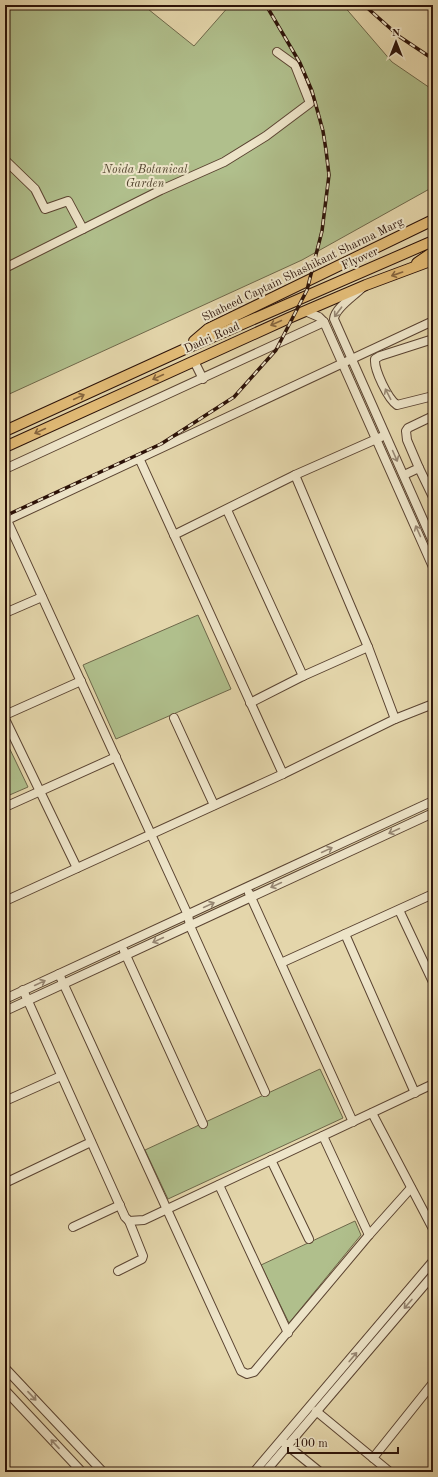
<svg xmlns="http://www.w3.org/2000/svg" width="438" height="1477" font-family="'Old Standard TT',serif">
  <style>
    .green { fill: #b0bf8c; stroke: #6e684a }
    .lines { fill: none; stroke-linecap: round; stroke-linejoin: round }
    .minor-casing { stroke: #5a4331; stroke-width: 10 }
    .major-casing { stroke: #2c1208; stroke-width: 12 }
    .minor { stroke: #ede4c8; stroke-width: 8 }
    .major { stroke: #e2bb76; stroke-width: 10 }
    .rail-casing { stroke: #2c1208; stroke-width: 3.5 }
    .rail { stroke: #ede4c8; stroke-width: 2; stroke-dasharray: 6; stroke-linecap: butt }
    .oneway { stroke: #87663f }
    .oneway2 { stroke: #968672 }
    .labels { text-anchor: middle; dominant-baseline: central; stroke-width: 4; stroke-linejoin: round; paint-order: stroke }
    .park-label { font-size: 12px; font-style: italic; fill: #544630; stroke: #ede4c8 }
    .street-label { font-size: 12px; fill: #2c1208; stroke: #ede4c8 }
  </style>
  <rect width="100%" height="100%" fill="#e4d6ab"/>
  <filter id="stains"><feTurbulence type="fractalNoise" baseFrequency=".005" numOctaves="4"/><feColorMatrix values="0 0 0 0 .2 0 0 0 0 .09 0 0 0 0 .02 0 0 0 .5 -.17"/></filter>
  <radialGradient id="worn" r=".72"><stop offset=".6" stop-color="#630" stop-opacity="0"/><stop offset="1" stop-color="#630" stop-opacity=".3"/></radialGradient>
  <g class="green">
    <path d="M5,5h138l51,41 36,-41h113l49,57 41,28v97l-131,73 -297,136z"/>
    <path d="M198,615l33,74 -115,50 -33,-74z"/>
    <path d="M5,739l23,48 -23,10z"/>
    <path d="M320,1069l23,49 -175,81 -23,-49z"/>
    <path d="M355,1221l6,14 -72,88 -28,-58z"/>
  </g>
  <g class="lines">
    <g class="minor-casing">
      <g id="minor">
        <path d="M5,160l30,29 10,20 23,-8 15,28"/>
        <path d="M5,268l156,-78 63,-28 42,-26 44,-33 -15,-38 -18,-13"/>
        <path d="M362,288c-8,8 -27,20 -28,31l99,223"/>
        <path d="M305,311l14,6 5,5 109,245"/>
        <path d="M433,339l-53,17 -5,3c-1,11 13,40 22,46l36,-9"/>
        <path d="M194,361l9,18"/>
        <path d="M139,458l144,316"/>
        <path d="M419,468l14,29"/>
        <path d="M5,469l319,-147"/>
        <path d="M295,475l73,172 27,72"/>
        <path d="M404,475l15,-7 -12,-28 -1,-9 2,-3 25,-12"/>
        <path d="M227,510l76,166"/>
        <path d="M5,516l183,399 2,11 75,166"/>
        <path d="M5,521l428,-200"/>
        <path d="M174,535l121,-60 86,-38"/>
        <path d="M5,613l37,-16"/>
        <path d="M250,703l53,-27 65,-29"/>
        <path d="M5,715l76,-34"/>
        <path d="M174,718l40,87"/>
        <path d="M5,719l72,149"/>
        <path d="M5,807l111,-50"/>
        <path d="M249,893l104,229"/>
        <path d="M5,901l278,-127 112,-55 38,-15"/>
        <path d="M399,910l34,72"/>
        <path d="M345,934l70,159"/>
        <path d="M124,951l79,173"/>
        <path d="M281,963l152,-69"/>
        <path d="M59,974l182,397 6,3 7,-2 115,-137 42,-47"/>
        <path d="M23,990l102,227 4,4 15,-1 289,-136"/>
        <path d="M5,999l428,-198"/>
        <path d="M5,1011l428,-198"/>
        <path d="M5,1101l56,-25"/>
        <path d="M372,1113l61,116"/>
        <path d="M323,1136l46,99"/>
        <path d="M271,1160l38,79"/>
        <path d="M5,1183l86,-41"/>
        <path d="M219,1185l69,148"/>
        <path d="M73,1227l47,-22"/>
        <path d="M118,1271l24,-12 1,-3 -14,-35"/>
        <path d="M5,1368l98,104"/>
        <path d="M5,1390l77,82"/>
        <path d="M316,1411l74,61"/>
        <path d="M283,1442l37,30"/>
        <path d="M373,1458l60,-75"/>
        <path d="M254,1472l179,-211"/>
        <path d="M265,1472l168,-197"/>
      </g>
    </g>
    <g class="major-casing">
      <g id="major">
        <path d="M417,263l16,-11"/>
        <path d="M194,341l14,-12 225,-109"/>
        <path d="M5,431l182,-83 246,-107"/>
        <path d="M5,447l284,-129 77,-33 67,-25"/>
      </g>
    </g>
    <use href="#minor" class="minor"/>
    <use href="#major" class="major"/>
    <g class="rail-casing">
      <g id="rail">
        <path d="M364,5l36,32 33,22"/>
        <path d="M5,516l156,-72 73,-47 42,-47 31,-60 15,-59 7,-56 -3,-25 -3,-19 -11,-40 -12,-28 -34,-58"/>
      </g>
    </g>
    <use href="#rail" class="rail"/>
  </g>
  <defs><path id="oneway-shaft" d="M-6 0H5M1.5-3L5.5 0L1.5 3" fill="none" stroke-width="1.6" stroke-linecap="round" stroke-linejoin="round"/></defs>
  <g class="oneway">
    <use href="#oneway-shaft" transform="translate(397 274) rotate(161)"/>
    <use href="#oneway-shaft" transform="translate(276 323) rotate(156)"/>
    <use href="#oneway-shaft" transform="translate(158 377) rotate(155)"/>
    <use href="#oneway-shaft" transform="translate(79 397) rotate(-25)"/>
    <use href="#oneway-shaft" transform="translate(40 431) rotate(155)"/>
  </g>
  <g class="oneway2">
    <use href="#oneway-shaft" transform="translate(338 312) rotate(127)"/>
    <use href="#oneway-shaft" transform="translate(388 394) rotate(-117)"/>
    <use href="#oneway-shaft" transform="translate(395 456) rotate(66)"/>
    <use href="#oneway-shaft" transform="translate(418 531) rotate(-114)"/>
    <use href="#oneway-shaft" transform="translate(394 831) rotate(155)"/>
    <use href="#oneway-shaft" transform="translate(327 850) rotate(-25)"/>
    <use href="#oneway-shaft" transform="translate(276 885) rotate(155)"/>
    <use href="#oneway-shaft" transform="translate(209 905) rotate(-25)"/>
    <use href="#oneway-shaft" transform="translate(158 940) rotate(155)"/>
    <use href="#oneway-shaft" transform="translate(40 983) rotate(-25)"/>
    <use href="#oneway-shaft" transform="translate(408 1304) rotate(131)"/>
    <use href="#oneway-shaft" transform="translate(353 1357) rotate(-50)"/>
    <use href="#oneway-shaft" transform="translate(32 1396) rotate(47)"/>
    <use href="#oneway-shaft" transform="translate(55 1444) rotate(-133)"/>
  </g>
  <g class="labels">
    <g class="park-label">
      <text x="145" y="170">Noida Botanical<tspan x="145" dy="14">Garden</tspan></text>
    </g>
    <g class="street-label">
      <text transform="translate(360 259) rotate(-24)">Flyover</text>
      <text transform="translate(303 270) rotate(-26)">Shaheed Captain Shashikant Sharma Marg</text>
      <text transform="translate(212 338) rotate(-24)">Dadri Road</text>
    </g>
  </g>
  <rect width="438" height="1477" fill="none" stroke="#e4d6ab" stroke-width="20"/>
  <rect x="6" y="6" width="426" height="1465" fill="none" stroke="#2c1208" stroke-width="2"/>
  <rect x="10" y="10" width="418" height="1457" fill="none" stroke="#2c1208"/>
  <g transform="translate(396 42)" stroke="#ede4c8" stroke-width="3" paint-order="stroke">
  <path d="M0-3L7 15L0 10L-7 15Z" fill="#2c1208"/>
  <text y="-6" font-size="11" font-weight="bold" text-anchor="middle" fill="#2c1208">N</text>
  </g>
  <path d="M288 1447v6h110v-6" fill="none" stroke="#2c1208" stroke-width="2"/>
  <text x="294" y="1447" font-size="12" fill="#2c1208" stroke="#ede4c8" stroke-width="3" paint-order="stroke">100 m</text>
  <rect width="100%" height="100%" filter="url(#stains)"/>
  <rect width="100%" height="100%" fill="url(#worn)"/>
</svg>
